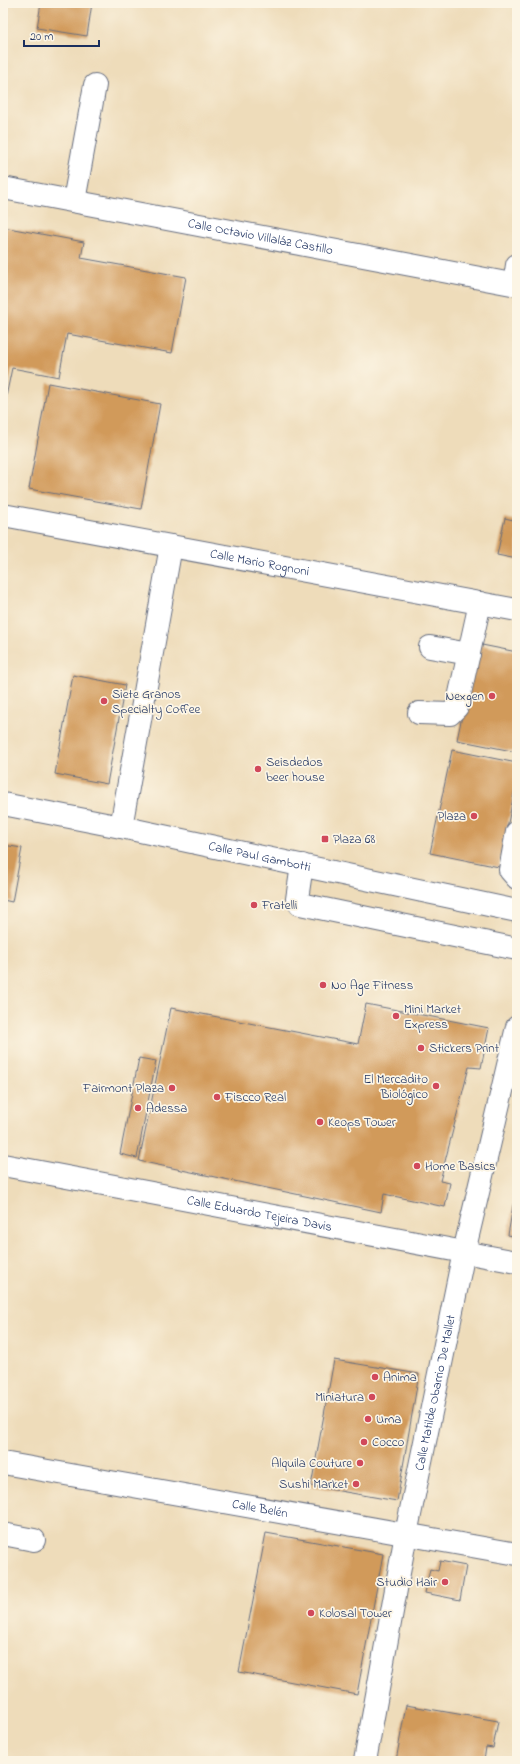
<svg xmlns="http://www.w3.org/2000/svg" width="520" height="1764" font-family="'Indie Flower',sans-serif">
  <style>
    .building { fill: #d19a5a }
    .lines { fill: none; stroke-linecap: round; stroke-linejoin: round }
    .minor-casing { stroke: #656c7e; stroke-width: 24 }
    .minor { stroke: #fff; stroke-width: 22 }
    .poi-dot { fill: #d1495b; stroke: #fcf5e5; stroke-width: 1.5 }
    .labels { text-anchor: middle; dominant-baseline: central; stroke-width: 3.5; stroke-linejoin: round; paint-order: stroke }
    .street-label { font-size: 13px; fill: #1b2f5e; stroke: #fcf5e5 }
    .poi-label { font-size: 13px; fill: #1b2f5e; stroke: #fcf5e5; text-anchor: start }
  </style>
  <rect width="100%" height="100%" fill="#fcf5e5"/>
  <filter id="ink" filterUnits="userSpaceOnUse"><feTurbulence type="fractalNoise" baseFrequency=".025" numOctaves="2"/><feDisplacementMap in="SourceGraphic" scale="8" xChannelSelector="R" yChannelSelector="G"/><feConvolveMatrix kernelMatrix="1 2 1 2 8 2 1 2 1" color-interpolation-filters="sRGB"/></filter>
  <filter id="wash" filterUnits="userSpaceOnUse"><feTurbulence type="fractalNoise" baseFrequency=".012" numOctaves="4" result="noise"/><feDisplacementMap in="SourceGraphic" scale="16" xChannelSelector="R" yChannelSelector="G"/><feGaussianBlur stdDeviation="0.9" result="paint"/><feColorMatrix in="noise" values="0 0 0 0 0 0 0 0 0 0 0 0 0 0 0 0 0 1.4 0 .05"/><feComposite in="paint" operator="in"/></filter>
  <g filter="url(#wash)">
    <rect width="100%" height="100%" fill="#eedcba"/>
    <g id="blocks">
      <g class="building">
        <path d="M41,3h51l-5,33 -50,-8z"/>
        <path d="M3,227l81,15 -3,16 105,19 -14,76 -105,-19 -8,43 -47,-9 -9,43z"/>
        <path d="M48,383l112,21 -19,105 -112,-20z"/>
        <path d="M505,518l12,3v38l-20,-4z"/>
        <path d="M477,644l40,8v100l-60,-12z"/>
        <path d="M73,675l52,10 -18,99 -52,-10z"/>
        <path d="M452,750l65,13v16l-18,88 -69,-14z"/>
        <path d="M3,845l19,3 -10,54 -9,-2z"/>
        <path d="M366,1004l123,24 -8,40 -12,-1 -29,114 10,2 -5,24 -61,-13 -3,18 -242,-51 32,-153 187,36z"/>
        <path d="M139,1058l17,3 -19,97 -17,-4z"/>
        <path d="M516,1189h1v48l-9,-2z"/>
        <path d="M334,1360l85,14 -22,127 -86,-15z"/>
        <path d="M266,1533l117,21 -26,140 -118,-22z"/>
        <path d="M440,1561l26,5 -6,34 -35,-7 5,-24 8,2z"/>
        <path d="M406,1705l92,16 -5,27 -7,-1 -2,14h-88z"/>
      </g>
    </g>
  </g>
  <g filter="url(#ink)">
    <use href="#blocks" fill-opacity="0" stroke="#656c7e" stroke-width="1"/>
    <g class="lines">
      <g class="minor-casing">
        <g id="minor">
          <path id="s1" d="M3,188l514,97"/>
          <path d="M74,201l21,-116"/>
          <path d="M514,284l3,-19"/>
          <path id="s2" d="M3,515l514,95"/>
          <path d="M430,647l39,7"/>
          <path d="M419,713l31,1 7,-7 23,-104"/>
          <path id="s3" d="M3,804l118,23 396,84"/>
          <path d="M121,827l50,-281"/>
          <path d="M517,832l-7,38 7,8"/>
          <path d="M302,865l-5,34 3,5 217,45"/>
          <path id="s4" d="M3,1165l514,97"/>
          <path id="s5" d="M3,1463l514,91"/>
          <path d="M3,1534l31,6"/>
          <path id="s6" d="M365,1761l41,-227 58,-282 53,-225"/>
        </g>
      </g>
      <use href="#minor" class="minor"/>
    </g>
  </g>
  <g class="poi-dot">
    <circle cx="492" cy="696" r="4"/>
    <circle cx="104" cy="701" r="4"/>
    <circle cx="258" cy="769" r="4"/>
    <circle cx="474" cy="816" r="4"/>
    <rect x="321" y="835" width="8" height="8" rx="2"/>
    <circle cx="254" cy="905" r="4"/>
    <circle cx="323" cy="985" r="4"/>
    <circle cx="396" cy="1016" r="4"/>
    <circle cx="421" cy="1048" r="4"/>
    <circle cx="436" cy="1086" r="4"/>
    <circle cx="172" cy="1088" r="4"/>
    <circle cx="217" cy="1097" r="4"/>
    <circle cx="138" cy="1108" r="4"/>
    <circle cx="320" cy="1122" r="4"/>
    <circle cx="417" cy="1166" r="4"/>
    <circle cx="375" cy="1377" r="4"/>
    <circle cx="372" cy="1397" r="4"/>
    <circle cx="368" cy="1419" r="4"/>
    <circle cx="364" cy="1442" r="4"/>
    <circle cx="360" cy="1463" r="4"/>
    <circle cx="356" cy="1484" r="4"/>
    <circle cx="445" cy="1582" r="4"/>
    <circle cx="311" cy="1613" r="4"/>
  </g>
  <g class="labels">
    <g class="street-label">
      <text stroke="none"><textPath href="#s1" startOffset="262">Calle Octavio Villaláz Castillo</textPath></text>
      <text stroke="none"><textPath href="#s2" startOffset="261">Calle Mario Rognoni</textPath></text>
      <text stroke="none"><textPath href="#s3" startOffset="262">Calle Paul Gambotti</textPath></text>
      <text stroke="none"><textPath href="#s4" startOffset="261">Calle Eduardo Tejeira Davis</textPath></text>
      <text stroke="none"><textPath href="#s6" startOffset="375">Calle Matilde Obarrio De Mallet</textPath></text>
      <text stroke="none"><textPath href="#s5" startOffset="261">Calle Belén</textPath></text>
    </g>
    <g class="poi-label">
      <text x="112" y="694">Siete Granos<tspan x="112" dy="15">Specialty Coffee</tspan></text>
      <text x="484" y="696" text-anchor="end">Nexgen</text>
      <text x="266" y="762">Seisdedos<tspan x="266" dy="15">beer house</tspan></text>
      <text x="466" y="816" text-anchor="end">Plaza</text>
      <text x="333" y="839">Plaza 68</text>
      <text x="262" y="905">Fratelli</text>
      <text x="331" y="985">No Age Fitness</text>
      <text x="404" y="1009">Mini Market<tspan x="404" dy="15">Express</tspan></text>
      <text x="429" y="1048">Stickers Print</text>
      <text x="428" y="1079" text-anchor="end">El Mercadito<tspan x="428" dy="15">Biológico</tspan></text>
      <text x="164" y="1088" text-anchor="end">Fairmont Plaza</text>
      <text x="225" y="1097">Fiscco Real</text>
      <text x="146" y="1108">Adessa</text>
      <text x="328" y="1122">Keops Tower</text>
      <text x="425" y="1166">Home Basics</text>
      <text x="383" y="1377">Anima</text>
      <text x="364" y="1397" text-anchor="end">Miniatura</text>
      <text x="376" y="1419">Uma</text>
      <text x="372" y="1442">Cocco</text>
      <text x="352" y="1463" text-anchor="end">Alquila Couture</text>
      <text x="348" y="1484" text-anchor="end">Sushi Market</text>
      <text x="437" y="1582" text-anchor="end">Studio Hair</text>
      <text x="319" y="1613">Kolosal Tower</text>
    </g>
  </g>
  <rect width="520" height="1764" fill="none" stroke="#fcf5e5" stroke-width="16"/>
  <path d="M24 40v6h75v-6" fill="none" stroke="#1b2f5e" stroke-width="2"/>
  <text x="30" y="40" font-size="12" fill="#1b2f5e" stroke="#fcf5e5" stroke-width="3" paint-order="stroke">20 m</text>
</svg>
